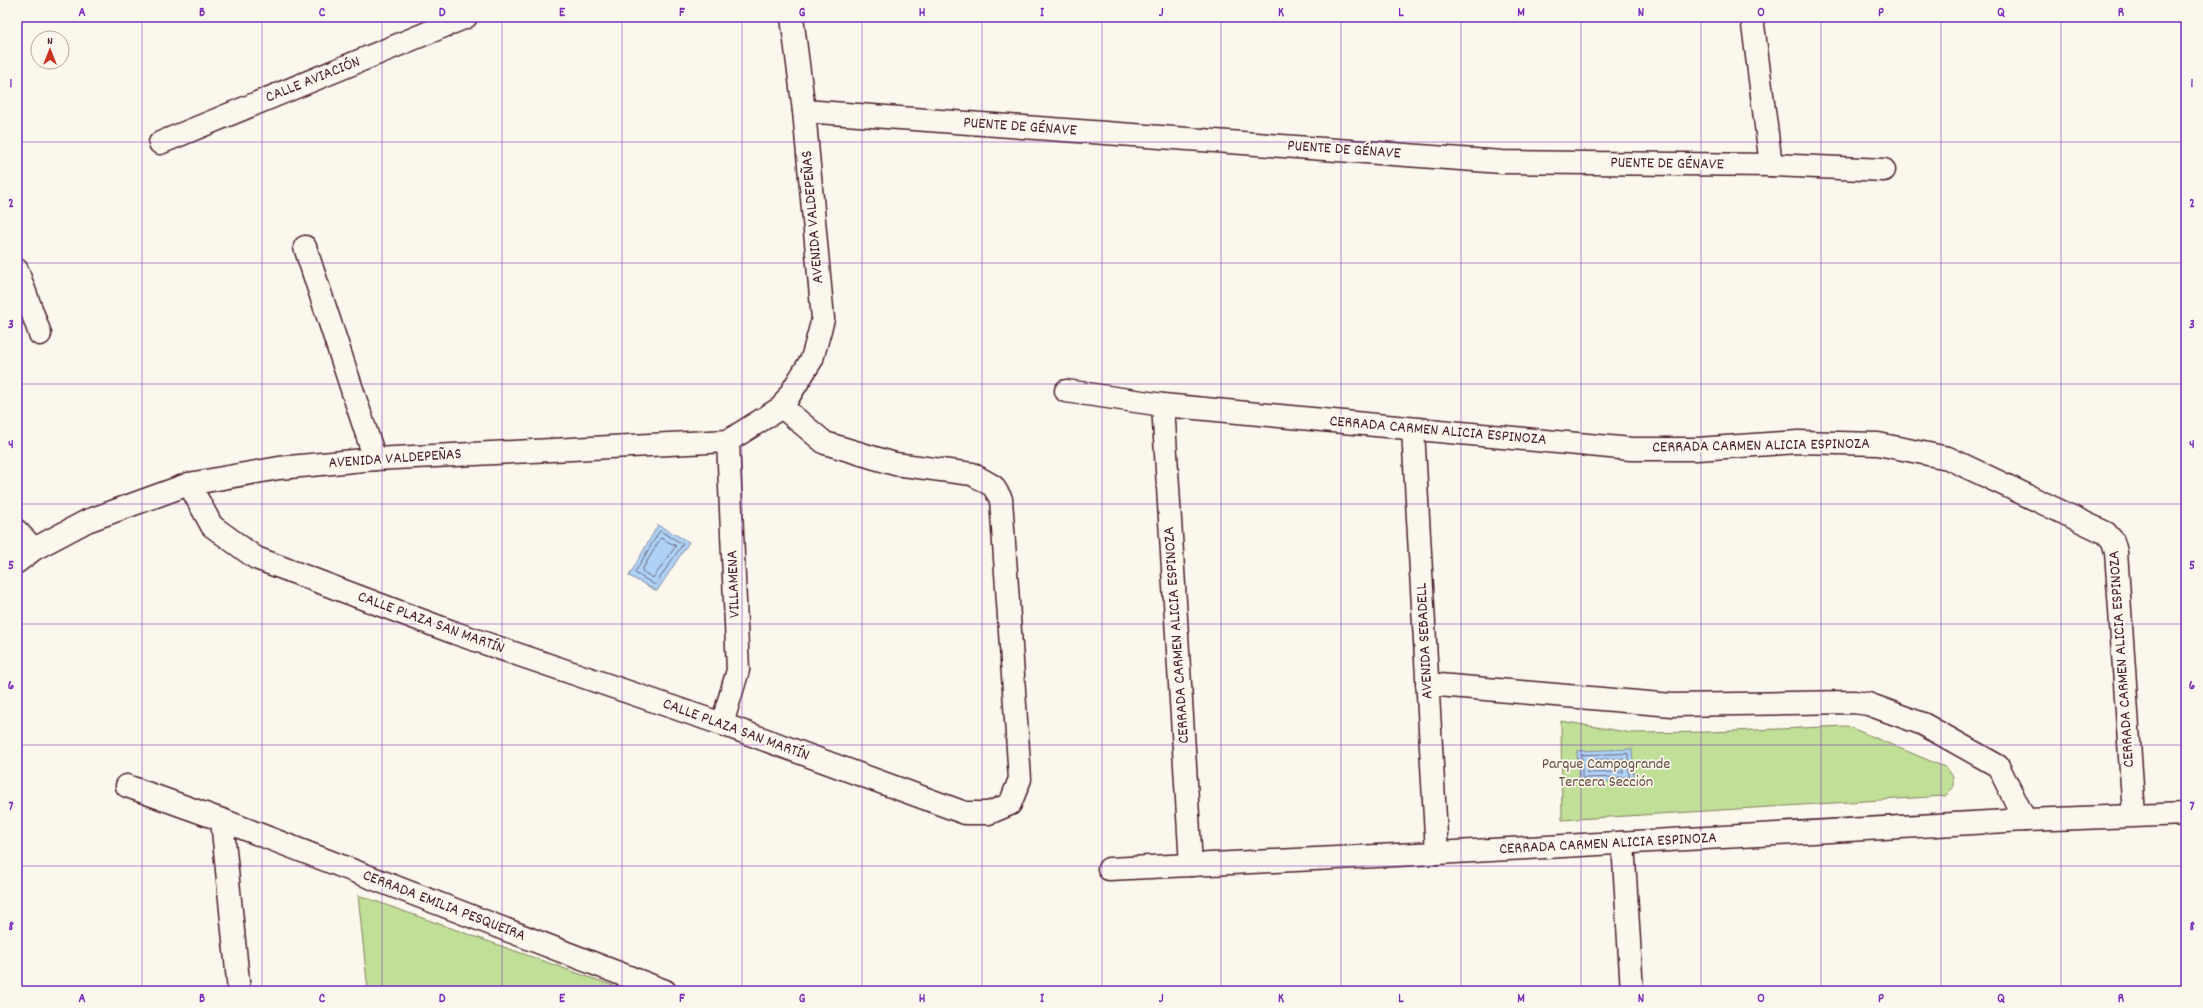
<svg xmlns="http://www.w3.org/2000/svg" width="2203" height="1008" font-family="Dekko,sans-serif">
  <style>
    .green { fill: #c0df97; stroke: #857f61 }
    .water { fill: #add2f6; stroke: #858aa5 }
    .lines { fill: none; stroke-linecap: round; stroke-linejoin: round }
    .shore { stroke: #72677c; stroke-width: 1 }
    .street-casing { stroke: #4a1f2b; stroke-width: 25 }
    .street { stroke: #fbf7ec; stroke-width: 22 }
    .grid { fill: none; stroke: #7b2cbf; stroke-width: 1; stroke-opacity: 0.55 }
    .labels { text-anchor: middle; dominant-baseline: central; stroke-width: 3.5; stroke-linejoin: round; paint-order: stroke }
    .street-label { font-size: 16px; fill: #4a1f2b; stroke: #fbf7ec }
    .park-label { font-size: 16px; fill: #684f46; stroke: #fbf7ec }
    .neatline { fill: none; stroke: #7b2cbf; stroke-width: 1.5 }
    .grid-label { font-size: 13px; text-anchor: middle; font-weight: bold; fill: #7b2cbf }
  </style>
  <rect width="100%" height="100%" fill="#fbf7ec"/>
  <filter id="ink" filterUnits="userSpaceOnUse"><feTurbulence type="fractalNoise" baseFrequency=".025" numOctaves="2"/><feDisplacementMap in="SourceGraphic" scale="8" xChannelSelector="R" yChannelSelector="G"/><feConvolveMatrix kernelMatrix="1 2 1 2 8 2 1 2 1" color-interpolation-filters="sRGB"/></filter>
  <g filter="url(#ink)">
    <g class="green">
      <path d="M1561,721l71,12 78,-1 137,-6 100,42 6,9v11l-8,8 -383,24z"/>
      <path d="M358,895l264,94 3,2h-257z"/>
    </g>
    <g class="water">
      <path d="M658,525l31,17 -32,49 -28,-15z"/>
      <path d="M1632,749l2,31 -55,4 -2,-33z"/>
    </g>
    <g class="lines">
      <g class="shore">
        <path d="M660,531l23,13 -28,41 -20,-12z"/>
        <path d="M661,538l15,8 -23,32 -11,-7z"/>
        <path d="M1628,754l1,23 -47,1v-23z"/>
        <path d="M1623,759v13l-36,1 1,-13z"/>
      </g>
      <g class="street-casing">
        <g id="street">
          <path d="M1752,17l19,148"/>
          <path d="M804,111l698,51 269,3 113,5"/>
          <path d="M160,143l306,-126"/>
          <path d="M305,247l70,212"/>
          <path d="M17,270l23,64"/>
          <path d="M1066,391l97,14 468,44h66l101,-7 80,2 70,14 158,75 7,8 3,11 18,263"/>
          <path d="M1163,405l28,460"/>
          <path d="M1413,430l24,423"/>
          <path d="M189,484l23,42 44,32 199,75 267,91 243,89h24l21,-9 10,-25 -19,-280 -8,-13 -21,-12 -77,-10 -70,-21 -43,-36"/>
          <path d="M17,531l17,18"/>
          <path d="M17,562l17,-13 53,-28 102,-37 90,-16 96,-9 353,-18 54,-34 30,-48 11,-40 -19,-208 -12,-94"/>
          <path d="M1427,684l245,21 182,-3 14,2 55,20 75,42 27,54"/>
          <path d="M722,724l16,-54 -10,-229"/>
          <path d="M127,786l95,34 443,171"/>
          <path d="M222,820l17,171"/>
          <path d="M1623,843l9,148"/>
          <path d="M1109,869l328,-16 588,-33 161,-6"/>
        </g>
      </g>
      <use href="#street" class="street"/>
    </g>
  </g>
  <path class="grid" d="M142,17v974M262,17v974M382,17v974M502,17v974M622,17v974M742,17v974M862,17v974M982,17v974M1102,17v974M1221,17v974M1341,17v974M1461,17v974M1581,17v974M1701,17v974M1821,17v974M1941,17v974M2061,17v974M17,142h2169M17,263h2169M17,384h2169M17,504h2169M17,624h2169M17,745h2169M17,866h2169"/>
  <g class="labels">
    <g class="street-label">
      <text transform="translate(313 80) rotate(-22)">CALLE AVIACIÓN</text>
      <text transform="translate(1020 127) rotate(4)">PUENTE DE GÉNAVE</text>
      <text transform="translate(1344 150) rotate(4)">PUENTE DE GÉNAVE</text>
      <text transform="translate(1667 164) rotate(1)">PUENTE DE GÉNAVE</text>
      <text transform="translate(813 217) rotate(-95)">AVENIDA VALDEPEÑAS</text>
      <text transform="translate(1438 431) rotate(5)">CERRADA CARMEN ALICIA ESPINOZA</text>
      <text transform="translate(1761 446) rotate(-1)">CERRADA CARMEN ALICIA ESPINOZA</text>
      <text transform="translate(395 459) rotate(-4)">AVENIDA VALDEPEÑAS</text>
      <text transform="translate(734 584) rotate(-92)">VILLAMENA</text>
      <text transform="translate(431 623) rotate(20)">CALLE PLAZA SAN MARTÍN</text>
      <text transform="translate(1177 635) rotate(-94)">CERRADA CARMEN ALICIA ESPINOZA</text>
      <text transform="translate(1425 641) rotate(-93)">AVENIDA SEBADELL</text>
      <text transform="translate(2122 659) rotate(-94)">CERRADA CARMEN ALICIA ESPINOZA</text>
      <text transform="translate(736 730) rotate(20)">CALLE PLAZA SAN MARTÍN</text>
      <text transform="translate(1608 844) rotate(-3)">CERRADA CARMEN ALICIA ESPINOZA</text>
      <text transform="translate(444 906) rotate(21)">CERRADA EMILIA PESQUEIRA</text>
    </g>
    <g class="park-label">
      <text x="1606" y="764">Parque Campogrande<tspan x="1606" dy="18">Tercera Sección</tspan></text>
    </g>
  </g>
  <rect width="2203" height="1008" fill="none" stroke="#fbf7ec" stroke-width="44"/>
  <g transform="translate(50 50)"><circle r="19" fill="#fbf7ec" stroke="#b4a19f"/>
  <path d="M0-3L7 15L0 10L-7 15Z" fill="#c8321e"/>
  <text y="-6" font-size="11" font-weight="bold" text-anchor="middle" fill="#4a1f2b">N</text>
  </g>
  <rect x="22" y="22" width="2159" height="964" class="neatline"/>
  <g class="grid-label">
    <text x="82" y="16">A</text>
    <text x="202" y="16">B</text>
    <text x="322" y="16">C</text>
    <text x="442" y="16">D</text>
    <text x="562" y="16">E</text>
    <text x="682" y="16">F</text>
    <text x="802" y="16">G</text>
    <text x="922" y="16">H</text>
    <text x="1042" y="16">I</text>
    <text x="1161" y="16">J</text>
    <text x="1281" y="16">K</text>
    <text x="1401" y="16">L</text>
    <text x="1521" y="16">M</text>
    <text x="1641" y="16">N</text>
    <text x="1761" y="16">O</text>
    <text x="1881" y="16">P</text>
    <text x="2001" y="16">Q</text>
    <text x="2121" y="16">R</text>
    <text x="11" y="87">1</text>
    <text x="2192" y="87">1</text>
    <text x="11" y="207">2</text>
    <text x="2192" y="207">2</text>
    <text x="11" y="328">3</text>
    <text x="2192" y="328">3</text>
    <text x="11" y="448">4</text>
    <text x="2192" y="448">4</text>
    <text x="11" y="569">5</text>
    <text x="2192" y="569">5</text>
    <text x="11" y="689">6</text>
    <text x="2192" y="689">6</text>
    <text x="11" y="810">7</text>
    <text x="2192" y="810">7</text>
    <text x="11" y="930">8</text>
    <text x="2192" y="930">8</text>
    <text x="82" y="1002">A</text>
    <text x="202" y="1002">B</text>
    <text x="322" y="1002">C</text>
    <text x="442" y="1002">D</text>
    <text x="562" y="1002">E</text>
    <text x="682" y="1002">F</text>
    <text x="802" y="1002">G</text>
    <text x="922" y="1002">H</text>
    <text x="1042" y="1002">I</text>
    <text x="1161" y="1002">J</text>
    <text x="1281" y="1002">K</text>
    <text x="1401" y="1002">L</text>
    <text x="1521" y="1002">M</text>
    <text x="1641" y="1002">N</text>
    <text x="1761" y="1002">O</text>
    <text x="1881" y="1002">P</text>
    <text x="2001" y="1002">Q</text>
    <text x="2121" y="1002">R</text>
  </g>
</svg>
